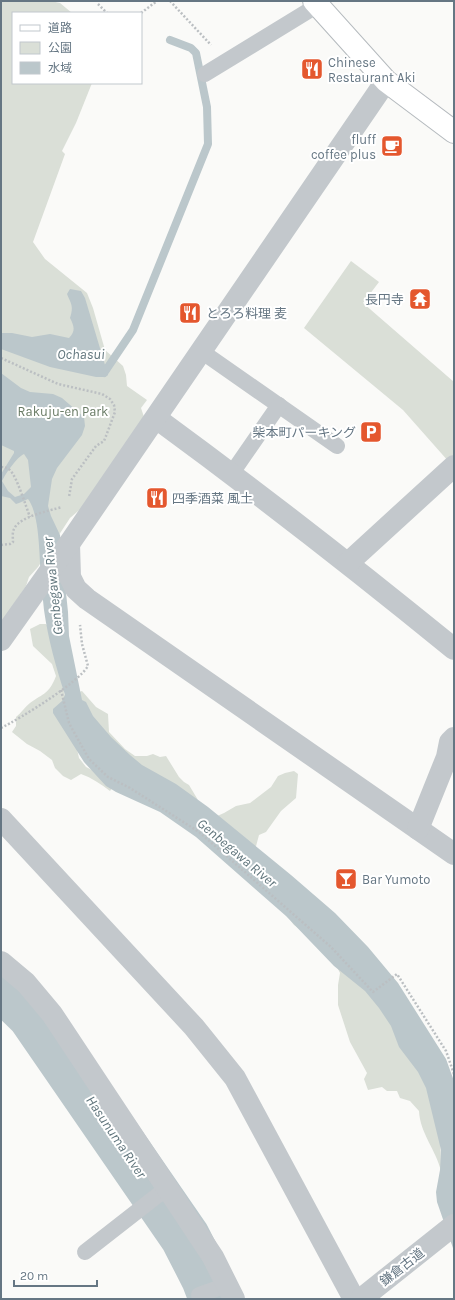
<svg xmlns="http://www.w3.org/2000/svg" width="455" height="1300" font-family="Karla,'Noto Sans JP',sans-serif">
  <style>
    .green { fill: #dadfd7 }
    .water { fill: #bbc7cb; fill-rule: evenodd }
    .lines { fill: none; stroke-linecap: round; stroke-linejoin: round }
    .stream { stroke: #bbc7cb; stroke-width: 8 }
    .river { stroke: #bbc7cb; stroke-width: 50 }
    .primary-casing { stroke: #b5babe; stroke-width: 24 }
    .path { stroke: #bbbfc2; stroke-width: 2.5; stroke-dasharray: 2 2; stroke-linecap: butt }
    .service { stroke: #c3c8cc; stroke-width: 16 }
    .minor { stroke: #c3c8cc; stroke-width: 22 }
    .primary { stroke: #fff; stroke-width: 22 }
    .labels { text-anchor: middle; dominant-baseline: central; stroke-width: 4; stroke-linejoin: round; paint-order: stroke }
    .poi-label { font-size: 13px; fill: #657683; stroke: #fff; text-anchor: start }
    .park-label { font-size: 13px; fill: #687a64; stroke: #fff }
    .street-label { font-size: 13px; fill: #657683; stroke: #fff }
    .water-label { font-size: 14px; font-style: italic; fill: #60757c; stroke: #fff }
  </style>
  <rect width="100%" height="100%" fill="#fafaf8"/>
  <g class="green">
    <path d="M1,1h50l9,2 12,10h-59v70h79l-16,40 -14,28 3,3 -32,88 12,17 42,34 6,15 12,42 18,16 3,9 1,11 20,14 -6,8 3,9 -53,83 -21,18 -32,49 -9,10 -3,9 -25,37z"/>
    <path d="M351,261l28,21 -16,21 91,79v75l-5,5 -46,-52 -99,-82z"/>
    <path d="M40,624h6l4,5 29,129 7,9 12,6 15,14 -3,4c-9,-7 -18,-13 -29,-17l-10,6 -8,-4 -8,-8 -3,-8 -12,-9 -13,-7 -15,-12 4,-6v-9c5,-4 9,-10 14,-14 14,-10 19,-9 26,-27l-4,-12 -19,-18 -3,-17z"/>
    <path d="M82,691l14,16 12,7 1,18 16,17 10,7h12l6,-2 7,3 6,-1 13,21 5,5 5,3 9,15 -74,-29 -45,-73v-6z"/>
    <path d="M294,771l4,3 -2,24 -15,13 -15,21 -7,3 -4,15 -40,-33 9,-4 12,-7 14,-3 21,-16 7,-11 7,-3z"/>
    <path d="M290,920l63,44 65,103 22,49 1,55c-5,-21 -21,-38 -22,-60l-9,-10 -10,-3 -3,-7h-10l-5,-4 -14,3 -4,-11 3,-6 -17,-31 -12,-37v-20l2,-12 -7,-14 -30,-28 -9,-6z"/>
  </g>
  <g class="water">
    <path d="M70,289l11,2 4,7 23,77 -3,2h-9l-46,-10 -49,-18v-16h11l20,4 18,-3 19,4c7,-7 5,-12 1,-20 4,-12 1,-14 -3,-24z"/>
    <path d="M1,373l20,15 9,4 23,2 9,4 22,19 1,9 -3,9 -25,33 -5,11 -4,27 3,10 9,19 8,77 1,24 13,64 4,2 7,14 18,21 19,18 12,10 34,19 32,23 83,68 44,38 33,34 30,36 48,76 8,22v170l-17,-49 -1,-10 4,-22 1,-20 -15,-62 -8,-16 -19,-25 -8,-21 -12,-18 -14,-17 -31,-25 -48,-50 -90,-79 -36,-25 -44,-20 -10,-6 -22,-24 -31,-49v-4l9,-8 3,-6c-9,-28 -17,-56 -21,-85 -1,-11 -3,-23 -3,-34 -2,-20 -1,-61 -13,-77l-9,4 -3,1 -6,-6 -9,-2v-22l13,-21v-2l-13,-6zM24,454l4,6 3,27 -7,7 -9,3 -7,-6 -6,-10c4,-8 15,-24 22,-27z"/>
  </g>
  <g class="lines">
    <path class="stream" d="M104,373l29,-43 75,-186 -1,-37 -11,-54 -5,-5 -21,-8"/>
    <path class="river" d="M1,985l31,30 153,222 21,41 8,21"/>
    <g class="primary-casing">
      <path id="primary" d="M314,1l72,80 68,51"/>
    </g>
    <g class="path">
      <path d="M170,1l41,44"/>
      <path d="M98,4l9,9"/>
      <path d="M141,13l16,-12"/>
      <path d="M1,358l57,26 44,10 8,5 4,6 1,7 -9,24 -2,5 -8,5 -24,33 -3,18"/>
      <path d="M1,467c4,0 6,1 9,3 7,7 16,37 20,47"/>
      <path d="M1,545l9,-1 3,-2c0,-4 -1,-9 1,-13 6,-13 35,-18 48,-22"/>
      <path d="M61,690l8,33 20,36 19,18 22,11 69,44 132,115 42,45 24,-18 49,77 8,23"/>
      <path d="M1,728c20,-10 77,-45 87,-62l-6,-22 -2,-19"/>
    </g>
    <g class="service">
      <path d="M205,74l113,-69"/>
      <path d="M201,351l136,95"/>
      <path d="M232,473l47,-68"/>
      <path d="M85,1252l82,-64"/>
      <path d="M199,1295l28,-10"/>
    </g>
    <g class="minor">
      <path d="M156,418c101,74 200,151 298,231"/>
      <path d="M69,544l1,33 6,12 11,10 367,255"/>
      <path d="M348,563l106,-97"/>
      <path d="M1,640l68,-96 317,-463"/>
      <path d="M1,819l193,208 41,51 119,221"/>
      <path d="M418,829l29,-72 3,-15 4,-4"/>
      <path d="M1,962l25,21 26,31 161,243 21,42"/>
      <path d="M361,1299l93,-74"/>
    </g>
    <use href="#primary" class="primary"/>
  </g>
  <defs>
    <g id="restaurant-square" transform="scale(1.15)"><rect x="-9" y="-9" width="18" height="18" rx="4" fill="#e4572e" stroke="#fff"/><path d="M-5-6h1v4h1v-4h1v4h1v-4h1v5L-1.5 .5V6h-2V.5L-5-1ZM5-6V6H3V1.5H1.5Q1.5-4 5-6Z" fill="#fff"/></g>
    <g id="cafe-square" transform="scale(1.15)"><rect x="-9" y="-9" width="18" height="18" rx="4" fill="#e4572e" stroke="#fff"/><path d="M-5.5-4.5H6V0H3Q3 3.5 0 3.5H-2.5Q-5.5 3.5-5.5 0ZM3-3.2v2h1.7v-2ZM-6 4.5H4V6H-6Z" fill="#fff"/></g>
    <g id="temple-square" transform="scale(1.15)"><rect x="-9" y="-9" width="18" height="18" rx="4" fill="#e4572e" stroke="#fff"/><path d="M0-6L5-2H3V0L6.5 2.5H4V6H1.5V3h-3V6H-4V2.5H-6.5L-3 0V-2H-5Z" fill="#fff"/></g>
    <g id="parking-square" transform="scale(1.15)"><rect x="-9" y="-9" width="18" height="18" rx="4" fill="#e4572e" stroke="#fff"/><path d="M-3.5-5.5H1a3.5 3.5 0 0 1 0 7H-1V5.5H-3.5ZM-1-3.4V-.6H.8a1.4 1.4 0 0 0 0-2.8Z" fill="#fff"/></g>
    <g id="bar-square" transform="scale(1.15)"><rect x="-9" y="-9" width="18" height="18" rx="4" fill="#e4572e" stroke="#fff"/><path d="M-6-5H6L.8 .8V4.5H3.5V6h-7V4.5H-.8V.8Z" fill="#fff"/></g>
  </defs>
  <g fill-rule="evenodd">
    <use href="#restaurant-square" x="312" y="69"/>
    <use href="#cafe-square" x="392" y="146"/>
    <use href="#temple-square" x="420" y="299"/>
    <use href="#restaurant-square" x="190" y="313"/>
    <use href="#parking-square" x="371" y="432"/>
    <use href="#restaurant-square" x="157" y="498"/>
    <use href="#bar-square" x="346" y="879"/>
  </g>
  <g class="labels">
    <g class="poi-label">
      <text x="328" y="62">Chinese<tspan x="328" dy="15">Restaurant Aki</tspan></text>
      <text x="376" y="139" text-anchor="end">fluff<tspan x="376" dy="15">coffee plus</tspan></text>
      <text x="404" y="299" text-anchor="end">長円寺</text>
      <text x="206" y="313">とろろ料理 麦</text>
      <text x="356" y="432" text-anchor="end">柴本町パーキング</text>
      <text x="172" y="498">四季酒菜 風土</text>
      <text x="362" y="879">Bar Yumoto</text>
    </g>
    <g class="park-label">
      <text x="63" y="411">Rakuju-en Park</text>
    </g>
    <g class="street-label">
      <text transform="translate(402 1267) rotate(-38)">鎌倉古道</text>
    </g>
    <g class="water-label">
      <text x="81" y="354">Ochasui</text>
      <text transform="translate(53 586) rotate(-96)">Genbegawa River</text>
      <text transform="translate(237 853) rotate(40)">Genbegawa River</text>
      <text transform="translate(116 1137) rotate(56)">Hasunuma River</text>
    </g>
  </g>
  <rect width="455" height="1300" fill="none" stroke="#657683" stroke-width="4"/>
  <rect x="12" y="12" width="130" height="72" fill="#ffffff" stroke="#c1c8cd"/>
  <rect x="20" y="25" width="20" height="6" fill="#ffffff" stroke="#c1c8cd"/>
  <text x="48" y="32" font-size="12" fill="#657683">道路</text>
  <rect x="20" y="42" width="20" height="12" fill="#dadfd7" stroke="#c1c8cd"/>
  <text x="48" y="52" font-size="12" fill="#657683">公園</text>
  <rect x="20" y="62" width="20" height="12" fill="#bbc7cb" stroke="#c1c8cd"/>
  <text x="48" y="72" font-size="12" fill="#657683">水域</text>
  <path d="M14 1280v6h83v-6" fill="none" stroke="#657683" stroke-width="2"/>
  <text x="20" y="1280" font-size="12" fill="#657683" stroke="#ffffff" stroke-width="3" paint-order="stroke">20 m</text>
</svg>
